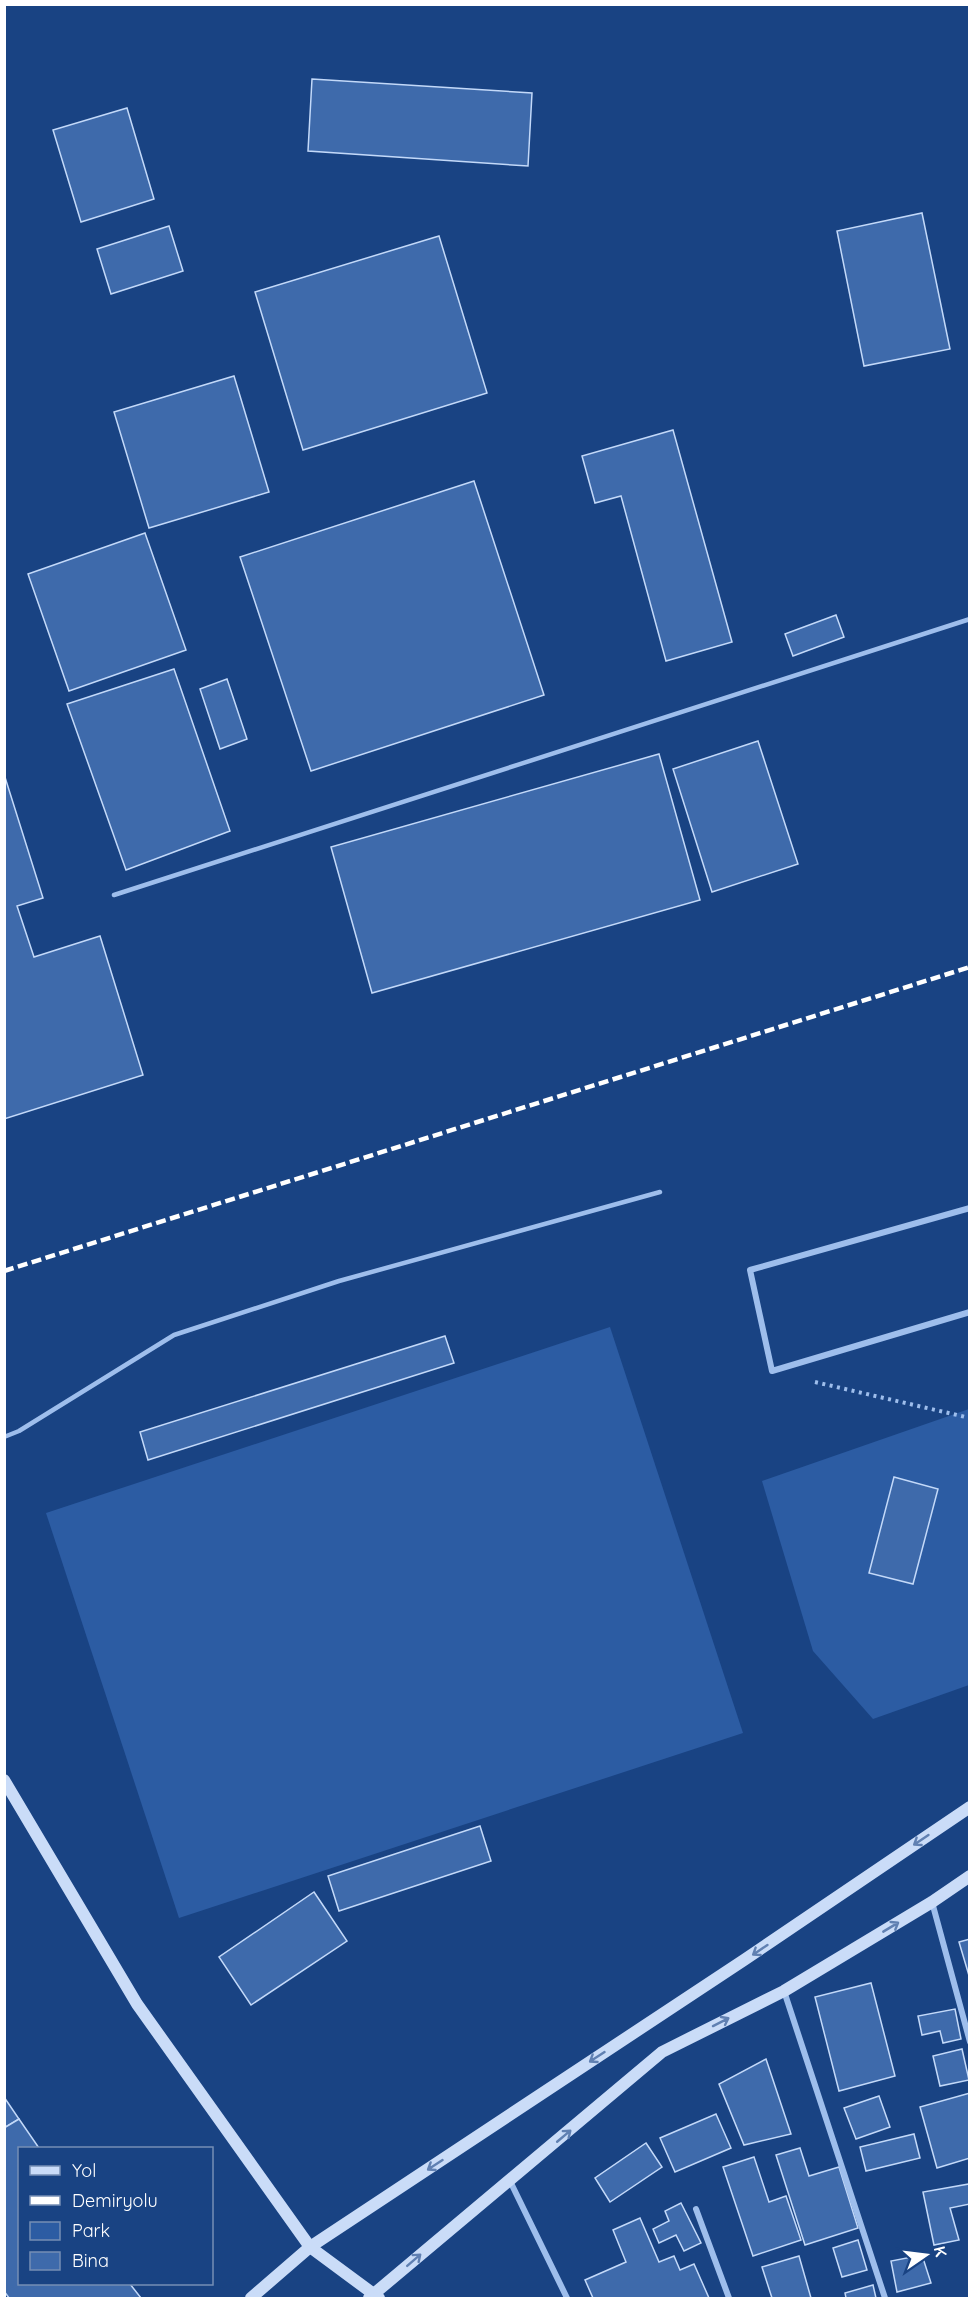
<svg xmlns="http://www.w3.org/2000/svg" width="974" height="2303" font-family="Quicksand,sans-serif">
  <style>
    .green { fill: #2c5ca3 }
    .building { fill: #3e6aab; stroke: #c3d9f9; stroke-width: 1.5 }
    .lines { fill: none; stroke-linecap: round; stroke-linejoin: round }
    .path { stroke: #9ebeec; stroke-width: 4; stroke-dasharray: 3 4.5; stroke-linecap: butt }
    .lane { stroke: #9ebeec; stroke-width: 4.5 }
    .street { stroke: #9ebeec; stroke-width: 6 }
    .secondary { stroke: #cadcf8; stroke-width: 12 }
    .rail { stroke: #fff; stroke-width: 4.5; stroke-dasharray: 10 4.5; stroke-linecap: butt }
    .oneway { stroke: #6080b2 }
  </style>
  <rect width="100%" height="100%" fill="#194383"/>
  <g class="green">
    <path d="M610,1327l133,406 -564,185 -133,-405z"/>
    <path d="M969,1409v276l-96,34 -60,-68 -51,-170z"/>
  </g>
  <g class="building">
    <path d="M312,79l220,14 -4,73 -220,-15z"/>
    <path d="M127,108l27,91 -73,23 -28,-92z"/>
    <path d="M922,213l28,136 -86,17 -27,-135z"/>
    <path d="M169,226l14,45 -72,23 -14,-45z"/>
    <path d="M439,236l48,157 -184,57 -48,-158z"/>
    <path d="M234,376l35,116 -120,36 -35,-116z"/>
    <path d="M673,430l59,212 -66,19 -45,-165 -26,7 -13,-47z"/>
    <path d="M474,481l70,214 -233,76 -71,-214z"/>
    <path d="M145,533l41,117 -117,41 -41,-117z"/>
    <path d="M836,615l8,22 -51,19 -8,-22z"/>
    <path d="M174,669l56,162 -104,39 -59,-166z"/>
    <path d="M227,679l20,60 -27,10 -20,-60z"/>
    <path d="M758,741l40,123 -86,28 -39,-123z"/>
    <path d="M659,754l41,146 -328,93 -41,-146z"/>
    <path d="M4,774l39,124 -26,8 17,51 66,-21 43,139 -139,44z"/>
    <path d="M445,1336l9,27 -306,97 -8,-28z"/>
    <path d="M894,1477l44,12 -25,95 -44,-11z"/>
    <path d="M480,1826l11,35 -152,50 -11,-35z"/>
    <path d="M314,1892l33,49 -96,64 -32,-48z"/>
    <path d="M970,1939v40l-11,-37z"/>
    <path d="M871,1983l24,93 -56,15 -24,-94z"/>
    <path d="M955,2009l6,30 -18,4 -3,-12 -18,4 -4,-19z"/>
    <path d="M962,2049l7,31 -29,6 -7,-30z"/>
    <path d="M766,2059l25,75 -47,11 -25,-61z"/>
    <path d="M970,2093v65l-33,10 -17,-61z"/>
    <path d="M879,2096l11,31 -34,12 -12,-31z"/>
    <path d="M4,2097l15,22 -15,9z"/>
    <path d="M716,2114l15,34 -56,24 -15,-34z"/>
    <path d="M19,2119l20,29h-19v136h110l11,14h-132l-5,-7v-163z"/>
    <path d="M914,2134l6,24 -54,13 -6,-24z"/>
    <path d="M646,2143l16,24 -52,35 -15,-24z"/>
    <path d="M800,2148l9,28 30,-9 19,61 -53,17 -29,-90z"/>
    <path d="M754,2157l15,45 17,-6 15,44 -48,16 -30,-89z"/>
    <path d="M969,2184l1,20 -20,4 9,32 -25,5 -11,-53z"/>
    <path d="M681,2203l20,40 -17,8 -8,-16 -17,8 -6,-14 16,-8 -4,-10z"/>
    <path d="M640,2218l19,44 15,-6 6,14 14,-6 15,34h-116l-8,-18 41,-18 -13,-32z"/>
    <path d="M858,2240l9,30 -25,7 -9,-29z"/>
    <path d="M922,2255l9,28 -34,9 -6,-31z"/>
    <path d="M799,2256l12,42h-39l-10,-31z"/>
    <path d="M873,2285l3,13h-30l-1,-5z"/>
  </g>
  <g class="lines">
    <path class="path" d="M815,1382l155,36"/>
    <g class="lane">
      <path d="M114,895l856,-276"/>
      <path d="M4,1437l15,-6 155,-96 165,-54 321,-89"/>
    </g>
    <g class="street">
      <path d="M970,1208l-220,62 22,101 198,-59"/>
      <path d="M932,1902l38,140"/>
      <path d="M784,1991l101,307"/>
      <path d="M510,2181l57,117"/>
      <path d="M696,2209l33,89"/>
    </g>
    <g class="secondary">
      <path d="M4,1780l133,224 173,243 69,51"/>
      <path d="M251,2298l59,-51 434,-287 226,-153"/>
      <path d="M369,2298l293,-246 122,-61 148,-89 38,-26"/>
    </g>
    <path class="rail" d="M4,1271l966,-304"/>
  </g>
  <defs><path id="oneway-shaft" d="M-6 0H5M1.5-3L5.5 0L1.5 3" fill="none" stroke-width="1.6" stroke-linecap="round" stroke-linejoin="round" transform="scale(1.5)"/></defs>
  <g class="oneway">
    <use href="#oneway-shaft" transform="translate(921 1840) rotate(146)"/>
    <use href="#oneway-shaft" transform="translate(891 1927) rotate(-31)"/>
    <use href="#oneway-shaft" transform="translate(760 1950) rotate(146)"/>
    <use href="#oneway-shaft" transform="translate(721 2022) rotate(-27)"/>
    <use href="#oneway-shaft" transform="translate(597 2057) rotate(147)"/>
    <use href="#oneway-shaft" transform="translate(564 2136) rotate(-40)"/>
    <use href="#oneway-shaft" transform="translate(435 2165) rotate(147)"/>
    <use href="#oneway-shaft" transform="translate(414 2260) rotate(-41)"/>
  </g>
  <rect width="974" height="2303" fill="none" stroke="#ffffff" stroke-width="12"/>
  <rect x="18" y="2147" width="195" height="138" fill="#194383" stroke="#758eb5" stroke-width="1.5"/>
  <rect x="30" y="2166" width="30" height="9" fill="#cadcf8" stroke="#758eb5" stroke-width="1.5"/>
  <text x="72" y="2177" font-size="18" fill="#ffffff">Yol</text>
  <rect x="30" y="2196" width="30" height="9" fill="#ffffff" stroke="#758eb5" stroke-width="1.5"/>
  <text x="72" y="2207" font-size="18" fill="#ffffff">Demiryolu</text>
  <rect x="30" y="2222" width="30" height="18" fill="#2c5ca3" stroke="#758eb5" stroke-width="1.5"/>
  <text x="72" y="2237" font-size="18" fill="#ffffff">Park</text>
  <rect x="30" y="2252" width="30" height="18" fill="#3e6aab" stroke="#758eb5" stroke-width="1.5"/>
  <text x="72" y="2267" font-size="18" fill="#ffffff">Bina</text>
  <g transform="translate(926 2255) rotate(76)" stroke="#194383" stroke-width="4.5" paint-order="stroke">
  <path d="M0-4.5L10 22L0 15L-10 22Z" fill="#ffffff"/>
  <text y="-9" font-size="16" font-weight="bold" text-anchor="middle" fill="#ffffff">K</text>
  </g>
</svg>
